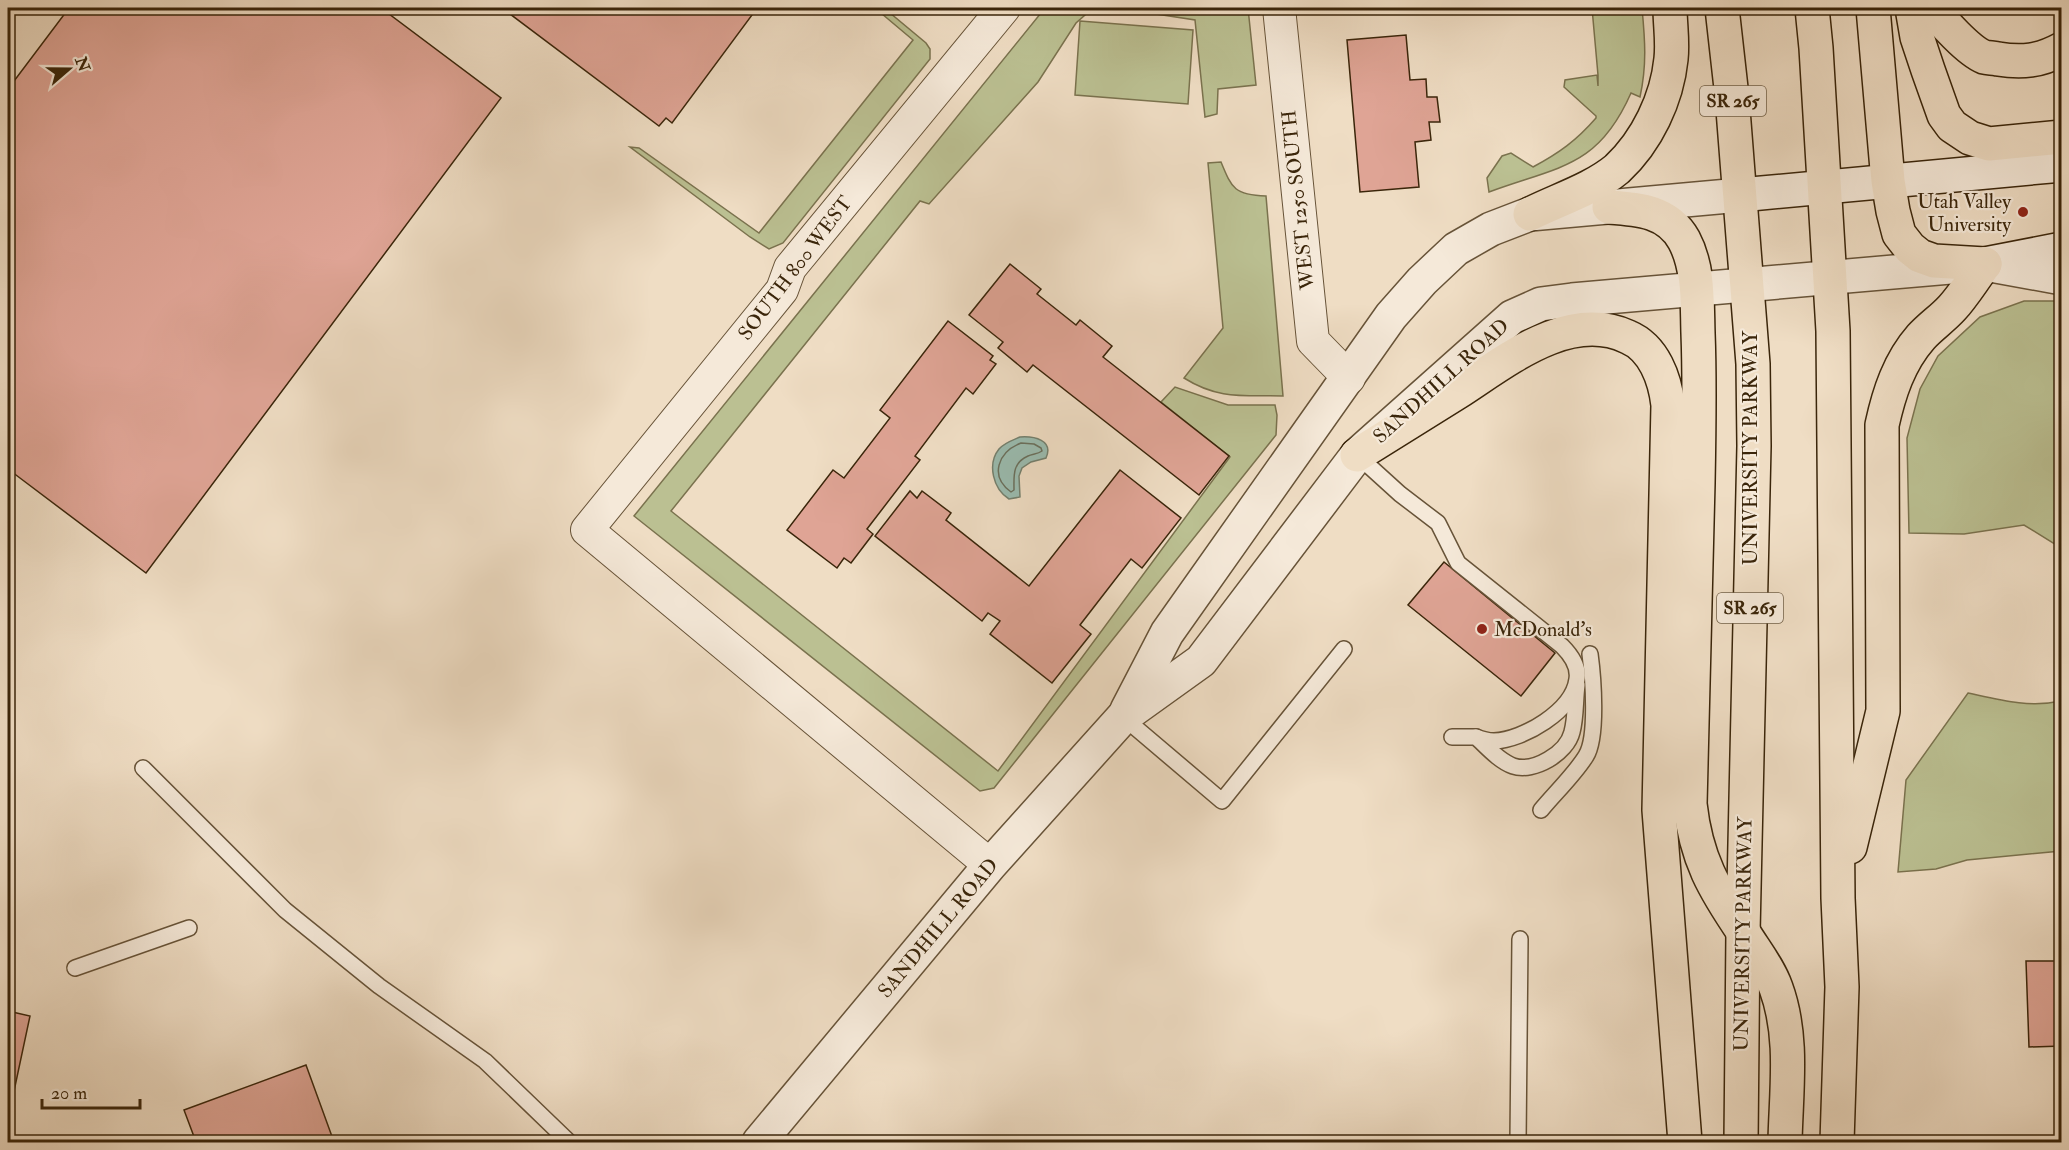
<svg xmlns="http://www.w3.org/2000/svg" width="2069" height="1150" font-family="'IM FELL Double Pica',serif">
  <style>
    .green { fill: #bbc092; stroke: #7a724e; stroke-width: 1.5 }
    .water { fill: #9abcb0; stroke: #74806e; stroke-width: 1.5 }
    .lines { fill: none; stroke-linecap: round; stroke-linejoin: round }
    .shore { stroke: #6a705d; stroke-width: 1.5 }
    .building { fill: #dfa495; stroke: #3a250a; stroke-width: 1.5 }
    .service-casing { stroke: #675338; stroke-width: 18 }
    .minor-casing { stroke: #675338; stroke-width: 34 }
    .tertiary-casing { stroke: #675338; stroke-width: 36 }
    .secondary-casing { stroke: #3a250a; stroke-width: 36 }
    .primary-casing { stroke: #3a250a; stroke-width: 36 }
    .service { stroke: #f5e9d9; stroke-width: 15 }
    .minor { stroke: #f5e9d9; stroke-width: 32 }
    .tertiary { stroke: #f5e9d9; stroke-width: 33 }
    .secondary { stroke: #f5e9d9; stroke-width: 33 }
    .primary { stroke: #efddc4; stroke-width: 33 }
    .poi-dot { fill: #8f2418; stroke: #f5e9d9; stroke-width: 2 }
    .labels { text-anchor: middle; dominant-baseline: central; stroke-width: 4.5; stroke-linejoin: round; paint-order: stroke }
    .shield { fill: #f5e9d9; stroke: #726048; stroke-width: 1.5 }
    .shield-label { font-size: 18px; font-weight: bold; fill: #3a250a }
    .street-label { font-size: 20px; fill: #3a250a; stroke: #f5e9d9 }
    .poi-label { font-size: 20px; fill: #3a250a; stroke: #f5e9d9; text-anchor: end }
  </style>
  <rect width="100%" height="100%" fill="#efddc4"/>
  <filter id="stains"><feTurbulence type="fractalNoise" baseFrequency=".00333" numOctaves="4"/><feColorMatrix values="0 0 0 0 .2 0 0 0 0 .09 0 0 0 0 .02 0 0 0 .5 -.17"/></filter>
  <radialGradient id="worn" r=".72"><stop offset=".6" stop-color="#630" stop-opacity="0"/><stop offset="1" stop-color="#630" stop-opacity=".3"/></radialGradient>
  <g class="green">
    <path d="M875,8h9l42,35 4,6v10l-147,184 -14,6 -19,-12 -120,-90 9,1 120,85 154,-193z"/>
    <path d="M1045,8h48l-17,15 -38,59 -109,122 -9,-3 -249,310 327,260 232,-314 -69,-55 14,-15 53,18h47l2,10 -1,20 -282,353 -14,3 -346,-275z"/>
    <path d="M1094,8h154l8,77 -38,4 -1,25 -12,3 -10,-97 -52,-8z"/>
    <path d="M1592,8h50c3,32 5,57 -2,89l-9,-4c-33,75 -72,73 -142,99l-2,-14 15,-22 9,-3 22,14c26,-14 43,-26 63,-49v-2l-32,-29 1,-7 32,-5 1,11v-11z"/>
    <path d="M1080,21l113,9 -5,74 -113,-9z"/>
    <path d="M1221,162c11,27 14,33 45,34l17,200c-39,-1 -64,4 -99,-18l39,-50 -15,-165z"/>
    <path d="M2024,301h37v247l-37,-23 -60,9 -55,-1 -2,-95 13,-49 18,-33 42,-39z"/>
    <path d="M1968,693c32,7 61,15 93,8v150l-94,9 -31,9 -38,3 8,-92z"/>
  </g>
  <path class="water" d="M1020,437c14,-1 34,3 26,21l-15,4 -9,6 -3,8 1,21 -11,2c-16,-10 -22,-35 -10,-50 5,-6 14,-9 21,-12z"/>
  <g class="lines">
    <path class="shore" d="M1021,443l13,1 7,4 1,3c-4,3 -9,3 -14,5 -16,7 -14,20 -14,34l-3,2c-22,-16 -13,-40 10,-49z"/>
  </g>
  <g class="building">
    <path d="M69,8h312l120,90 -355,475 -138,-104v-380z"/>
    <path d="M502,8h249l4,3 -83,112 -6,-5 -7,8z"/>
    <path d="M1406,35l4,45 16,-1 1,18h10l3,25h-11l2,18 -16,2 4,45 -59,5 -13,-152z"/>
    <path d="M1010,264l31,25 -4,5 39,31 4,-5 32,26 -9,11 126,99 -30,39 -166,-130 -6,7 -29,-24 5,-6 -34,-27z"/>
    <path d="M948,321l45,35 -3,4 6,4 -23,30 -7,-6 -51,68 5,4 -53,69 6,5 -22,29 -7,-5 -7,10 -50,-38 46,-60 11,8 46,-60 -10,-8z"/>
    <path d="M1120,470l61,48 -39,50 -11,-9 -51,66 11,9 -39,49 -62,-49 10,-13 -12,-8 -6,8 -107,-85 35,-45 7,7 5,-7 29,22 -5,7 83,66z"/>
    <path d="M1444,562l111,91 -34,43 -113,-91z"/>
    <path d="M2026,961h36v85l-33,1z"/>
    <path d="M8,1011l22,5 -20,94 -2,-1z"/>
    <path d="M306,1065l28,77h-138l-12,-32z"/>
  </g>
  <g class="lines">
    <g class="service-casing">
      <g id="service">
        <path d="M1357,455l43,39 38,29 20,40 104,83c9,9 17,20 15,33 -4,32 -54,61 -83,62 -6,0 -13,-2 -18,-4"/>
        <path d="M1123,717l99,84 122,-152"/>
        <path d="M1452,737h24c11,10 23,24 37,29 21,7 54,-13 59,-34 4,-15 3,-32 5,-47"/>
        <path d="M143,768l142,142 94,76 106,75 84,81"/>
        <path d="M1541,810c14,-17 34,-36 45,-54 12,-19 7,-80 4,-102"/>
        <path d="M75,968l114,-40"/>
        <path d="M1518,1142l2,-203"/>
      </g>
    </g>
    <g class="minor-casing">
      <g id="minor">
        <path d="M1279,8l34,333 36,37"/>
        <path d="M990,865l-403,-335 195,-240 8,-22 214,-260"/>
      </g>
    </g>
    <g class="tertiary-casing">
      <g id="tertiary">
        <path d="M1127,710l40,-77 224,-317 31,-35 34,-32 35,-20 39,-15 210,-19"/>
        <path d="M759,1142l231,-277 133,-148 78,-56 156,-206 155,-138 29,-13 31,-4 413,-36 77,14"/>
      </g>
    </g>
    <g class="secondary-casing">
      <g id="secondary">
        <path d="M1740,195l322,-30"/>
        <path d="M1985,264l77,-15"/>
      </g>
    </g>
    <g class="primary-casing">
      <g id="primary">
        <path d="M1722,8l10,89 21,267 1,82 -11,486 -2,210"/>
        <path d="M1812,8l4,40 17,283 5,567 4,89 -5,155"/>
        <path d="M1873,8l15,173 5,30 6,23 11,14 10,8 14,5 51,3"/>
        <path d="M1912,8l5,29 11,33 16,45 8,11 18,12 19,6 73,-7"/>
        <path d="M1933,8c8,13 36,43 51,49 4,1 10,1 14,2 24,4 42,2 64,-10"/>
        <path d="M1609,207c30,2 59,4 75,33 15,28 13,62 14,93 2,50 1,100 0,150 -2,107 -5,214 -8,321 6,55 24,85 54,129 11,18 25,35 32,55 18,49 10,103 9,154"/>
        <path d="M1530,214c28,-14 63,-25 87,-45 30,-28 50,-70 54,-110 2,-17 -1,-35 -1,-51"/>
        <path d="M1357,455c34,-21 67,-42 101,-63 48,-31 111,-83 170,-55 26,11 37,42 40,68l-9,405 26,332"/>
        <path d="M1850,847l33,-136 -1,-286c7,-32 17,-63 39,-88 10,-11 21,-18 31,-29 12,-13 22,-30 33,-44"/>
      </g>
    </g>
    <use href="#service" class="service"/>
    <use href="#minor" class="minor"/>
    <use href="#tertiary" class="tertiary"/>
    <use href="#secondary" class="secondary"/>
    <use href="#primary" class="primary"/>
  </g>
  <g class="poi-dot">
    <circle cx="2023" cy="212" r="6"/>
    <circle cx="1482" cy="629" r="6"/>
  </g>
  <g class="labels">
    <g class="shield">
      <rect x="1700" y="86" width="66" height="30" rx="4.5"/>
      <rect x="1717" y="593" width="66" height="30" rx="4.5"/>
    </g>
    <g class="shield-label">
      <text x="1733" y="101">SR 265</text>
      <text x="1750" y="608">SR 265</text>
    </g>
    <g class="street-label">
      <text transform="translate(1298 200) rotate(-96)">WEST 1250 SOUTH</text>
      <text transform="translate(795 268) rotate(-53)">SOUTH 800 WEST</text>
      <text transform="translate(1441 381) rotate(-42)">SANDHILL ROAD</text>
      <text transform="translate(1750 448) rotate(-90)">UNIVERSITY PARKWAY</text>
      <text transform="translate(938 928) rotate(-50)">SANDHILL ROAD</text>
      <text transform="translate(1743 934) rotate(-89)">UNIVERSITY PARKWAY</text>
    </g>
    <g class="poi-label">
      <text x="2011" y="201">Utah Valley<tspan x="2011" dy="23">University</tspan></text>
      <text x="1494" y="629" text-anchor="start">McDonald's</text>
    </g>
  </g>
  <rect width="2069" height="1150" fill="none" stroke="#efddc4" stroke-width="30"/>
  <rect x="9" y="9" width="2051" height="1132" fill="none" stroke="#3a250a" stroke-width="3"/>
  <rect x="15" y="15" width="2039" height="1120" fill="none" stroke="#3a250a" stroke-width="1.5"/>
  <g transform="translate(69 69) rotate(70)" stroke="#f5e9d9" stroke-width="4.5" paint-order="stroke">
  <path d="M0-4.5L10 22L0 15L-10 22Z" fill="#3a250a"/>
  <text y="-9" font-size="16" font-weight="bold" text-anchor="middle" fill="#3a250a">N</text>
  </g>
  <path d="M42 1099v9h98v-9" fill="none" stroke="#3a250a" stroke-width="3"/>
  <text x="51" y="1099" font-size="18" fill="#3a250a" stroke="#f5e9d9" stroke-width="4.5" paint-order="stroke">20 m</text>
  <rect width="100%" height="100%" filter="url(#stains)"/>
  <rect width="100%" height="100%" fill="url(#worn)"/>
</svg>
